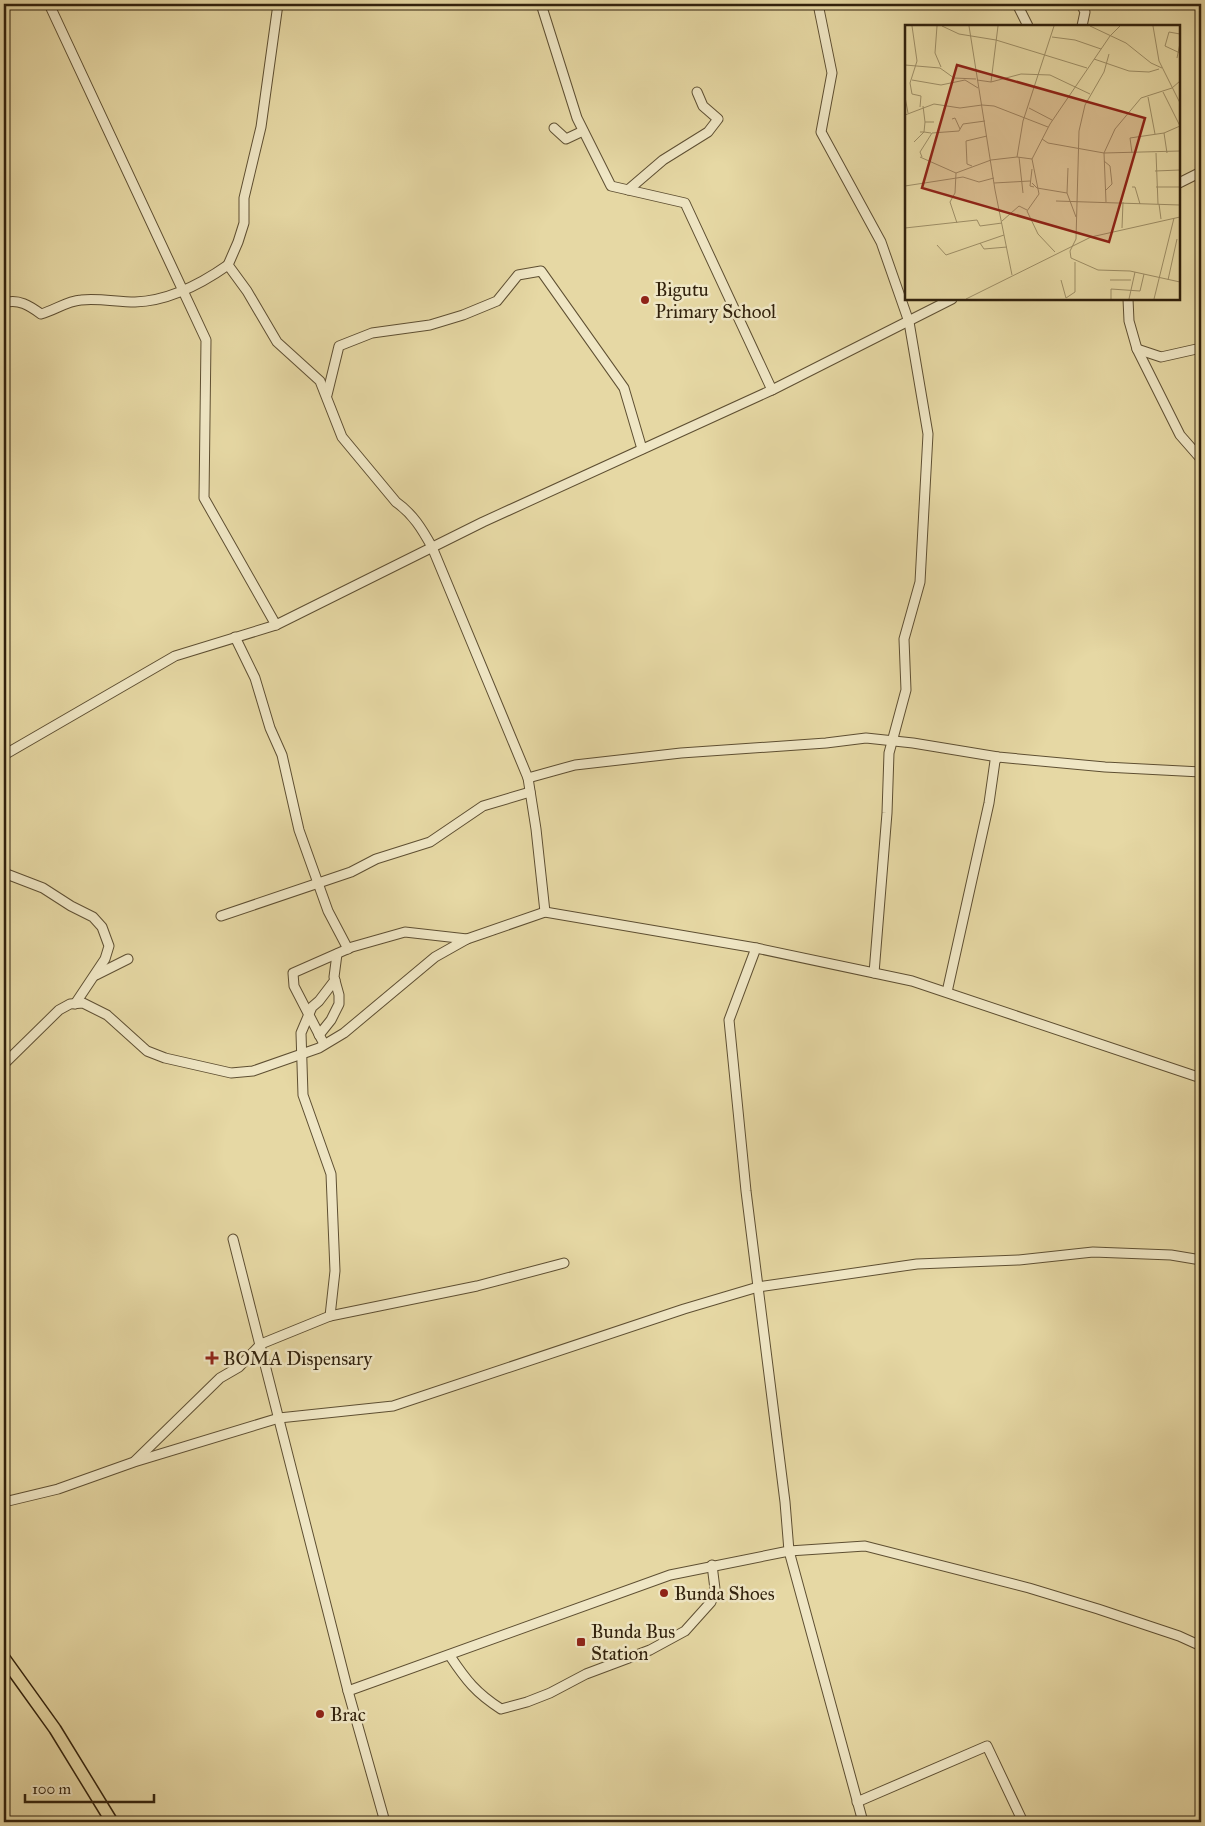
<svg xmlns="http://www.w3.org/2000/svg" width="1205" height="1826" font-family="'IM FELL Great Primer',serif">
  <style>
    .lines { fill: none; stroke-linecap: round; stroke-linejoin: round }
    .minor-casing { stroke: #5e4f32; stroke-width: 11 }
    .major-casing { stroke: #31210c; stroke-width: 14 }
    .minor { stroke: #efe6c4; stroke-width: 9 }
    .major { stroke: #e6d8a4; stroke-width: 11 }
    .poi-dot { fill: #8f2418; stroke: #efe6c4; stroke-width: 2 }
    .labels { text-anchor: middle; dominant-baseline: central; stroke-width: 5; stroke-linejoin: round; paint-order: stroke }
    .poi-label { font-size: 19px; fill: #31210c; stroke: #efe6c4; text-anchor: start }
    .inset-road { fill: none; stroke: #9e8f67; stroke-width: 1 }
    .view { fill: #8f2418; fill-opacity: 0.15; stroke: #8f2418; stroke-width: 2.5 }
    .inset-edge { fill: none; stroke: #31210c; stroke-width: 2.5 }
  </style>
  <rect width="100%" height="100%" fill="#e6d8a4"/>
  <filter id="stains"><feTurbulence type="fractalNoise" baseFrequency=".004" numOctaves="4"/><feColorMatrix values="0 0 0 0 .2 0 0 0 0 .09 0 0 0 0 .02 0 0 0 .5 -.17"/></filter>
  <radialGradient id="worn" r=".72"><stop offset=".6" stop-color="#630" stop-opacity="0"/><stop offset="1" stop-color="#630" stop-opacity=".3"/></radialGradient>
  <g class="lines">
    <g class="minor-casing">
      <g id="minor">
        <path d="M49,4l157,336 -2,158 72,127"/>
        <path d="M278,4l-17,123 -17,71v25l-6,19 -10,23 19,26 30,51 43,39 22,56 54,65c17,12 26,27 36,45l96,231 8,51 9,83"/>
        <path d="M541,4l36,114 34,68 74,17 87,187"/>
        <path d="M818,4l14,69 -11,59 60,110 28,80 19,112 -8,148 -16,57 2,51 -17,63 -2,60 -13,160"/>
        <path d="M1017,4l11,22"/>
        <path d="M1081,4l4,8 -3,14"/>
        <path d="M554,128l12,11 17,-8"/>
        <path d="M1179,183l22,-11"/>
        <path d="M628,190l35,-30 45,-28 10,-13 -15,-13 -6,-14"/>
        <path d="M1128,299l1,22 8,28 43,86 21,24"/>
        <path d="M4,303c14,-5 26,3 37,11 14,-4 26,-13 40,-14 18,-2 36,2 54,2 33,-1 66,-18 93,-37"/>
        <path d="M1137,349l24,8 40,-9"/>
        <path d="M327,395l12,-49 33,-13 58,-8 33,-10 34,-14 21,-26 23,-4 83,117 18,61"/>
        <path d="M235,637l20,41 15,50 12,27 17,75 29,81 20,38"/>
        <path d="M4,755l171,-99 101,-31 207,-103 289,-132 180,-91"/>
        <path d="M528,778l47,-13 106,-12 145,-10 40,-5 47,5 85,14 107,10 96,5"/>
        <path d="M4,873l39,15 28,18 22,11 9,10 7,19 -4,13 -30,45"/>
        <path d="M221,916l130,-44 25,-13 54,-17 53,-36 47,-14"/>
        <path d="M756,948l-27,72 17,171 39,311 4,49 74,271"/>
        <path d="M96,975l32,-16"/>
        <path d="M947,992l42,-189 6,-42 3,-4"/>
        <path d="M319,1035l12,-15 8,-16v-9l-5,-18 3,-23"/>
        <path d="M324,1044l-30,-58 -1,-13 59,-26 53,-15 62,7"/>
        <path d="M4,1064l55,-54 11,-6 13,-1 24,12 40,36 18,7 66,15 22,-2 66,-23 25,-15 91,-76 32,-18 78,-27 211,36 156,33 289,97"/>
        <path d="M233,1239l115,452 37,131"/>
        <path d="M330,1316l147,-30 87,-23"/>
        <path d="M135,1461l85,-83 19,-11 22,-23 69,-28 5,-45 -4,-97 -28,-79 -2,-62 11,-26 7,-6 16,-21"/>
        <path d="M4,1502l54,-13 76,-27 145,-44 114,-12 291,-97 74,-22 159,-23 102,-4 74,-8 78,3 30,5"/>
        <path d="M450,1656c16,24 26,37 51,53l26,-7 23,-9 36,-19 64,-24 35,-19 26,-29 4,-13 -3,-24"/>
        <path d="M348,1691l322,-116 119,-24 76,-5 164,42 69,21 81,27 22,10"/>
        <path d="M857,1802l130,-56 36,76"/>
      </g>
    </g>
    <g class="major-casing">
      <path id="major" d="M4,1658l51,71 57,93"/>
    </g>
    <use href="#minor" class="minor"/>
    <use href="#major" class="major"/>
  </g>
  <g class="poi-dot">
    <circle cx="645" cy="300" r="5"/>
    <path d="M209.5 1350.5h5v5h5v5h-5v5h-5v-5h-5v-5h5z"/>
    <circle cx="664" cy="1593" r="5"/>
    <rect x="576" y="1637" width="10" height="10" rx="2.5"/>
    <circle cx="320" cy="1714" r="5"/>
  </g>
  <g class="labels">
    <g class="poi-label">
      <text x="655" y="289">Bigutu<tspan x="655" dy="22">Primary School</tspan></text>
      <text x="223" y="1358">BOMA Dispensary</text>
      <text x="674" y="1593">Bunda Shoes</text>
      <text x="591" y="1631">Bunda Bus<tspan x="591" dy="22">Station</tspan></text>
      <text x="330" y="1714">Brac</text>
    </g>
  </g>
  <g transform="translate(905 25)">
    <rect width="275" height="275" fill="#e6d8a4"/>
    <path class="inset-road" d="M7,1l5,35 -7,22 2,11 9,2 -1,11M32,1l-2,27 6,14M37,1l17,8 37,6 91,28M64,1l26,164 17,85M185,1l36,17 25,20 11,5M248,1l6,35 21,42M147,12l23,3 26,9M275,28l-15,-7 4,-14 11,2M204,29l-5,18 -19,33 -6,26 -3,108 -6,12 1,7 27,12 32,1 50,11M272,33l3,-15M189,34l35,12 20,1 10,-3M0,40l35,3 14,10 22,1M7,55l29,5 24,-5 13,8M72,55l14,2 30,-8 29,1 40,19M86,57l7,-56M258,67l17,34M0,72l3,16M243,72l7,37M18,81l2,16M124,83l23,12M0,90l29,-11 26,4 22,-3 12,1 54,21M47,94l3,-1 5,11M26,108l-7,-1 1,-10h9M259,108l3,20M137,114l6,4 56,10 76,-2M9,117l10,-10h-4M227,128l-2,-15 34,-5 16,-7M251,128l2,51M15,132l36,16 35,-13 26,-3 15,2M17,132l-2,-5 12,-19 27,-2 4,-7 22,-3M112,132l6,-36 31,-95M114,132l4,36M199,136l6,5 2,18 -7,7M67,141l-5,-2 -1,-23 21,-5M127,144l-2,17 4,1M250,146l25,-1M51,148l-1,20 -5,9 7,21M89,158l36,-2M127,158l5,5 30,5 9,24M0,161l58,-9 16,5 15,-4M227,162h3l5,17M251,162h24M162,168l1,-25M151,176l124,4M201,177l-2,-49 11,-24 26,-31 31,-10 8,-7M254,179l2,15M97,196l17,-15 8,4M0,203l72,-8 3,6 22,-3M217,203l1,-26M75,218l4,6 23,-2M32,220l9,10 58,-20M150,227l-17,-18 -11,-23 12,-17 -7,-35 18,-35 60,-88 10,-10M156,255l5,18M205,255h21M263,255l9,-41M161,273l9,-6v-30M61,274l125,-62 89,-20M206,274v-10l29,2 4,-17M224,274l6,-27M249,274l20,-81"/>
    <path class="view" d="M52,40l188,53 -36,124 -187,-54z"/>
    <rect width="275" height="275" class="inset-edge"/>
  </g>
  <rect width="1205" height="1826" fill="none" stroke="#e6d8a4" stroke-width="20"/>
  <rect x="5" y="5" width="1195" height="1816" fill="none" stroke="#31210c" stroke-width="2.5"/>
  <rect x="10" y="10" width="1185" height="1806" fill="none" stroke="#31210c"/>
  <path d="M25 1794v8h129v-8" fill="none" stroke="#31210c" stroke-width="2.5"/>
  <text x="32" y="1794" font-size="15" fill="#31210c" stroke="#efe6c4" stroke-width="4" paint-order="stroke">100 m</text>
  <rect width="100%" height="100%" filter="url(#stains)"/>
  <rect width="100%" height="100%" fill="url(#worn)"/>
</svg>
